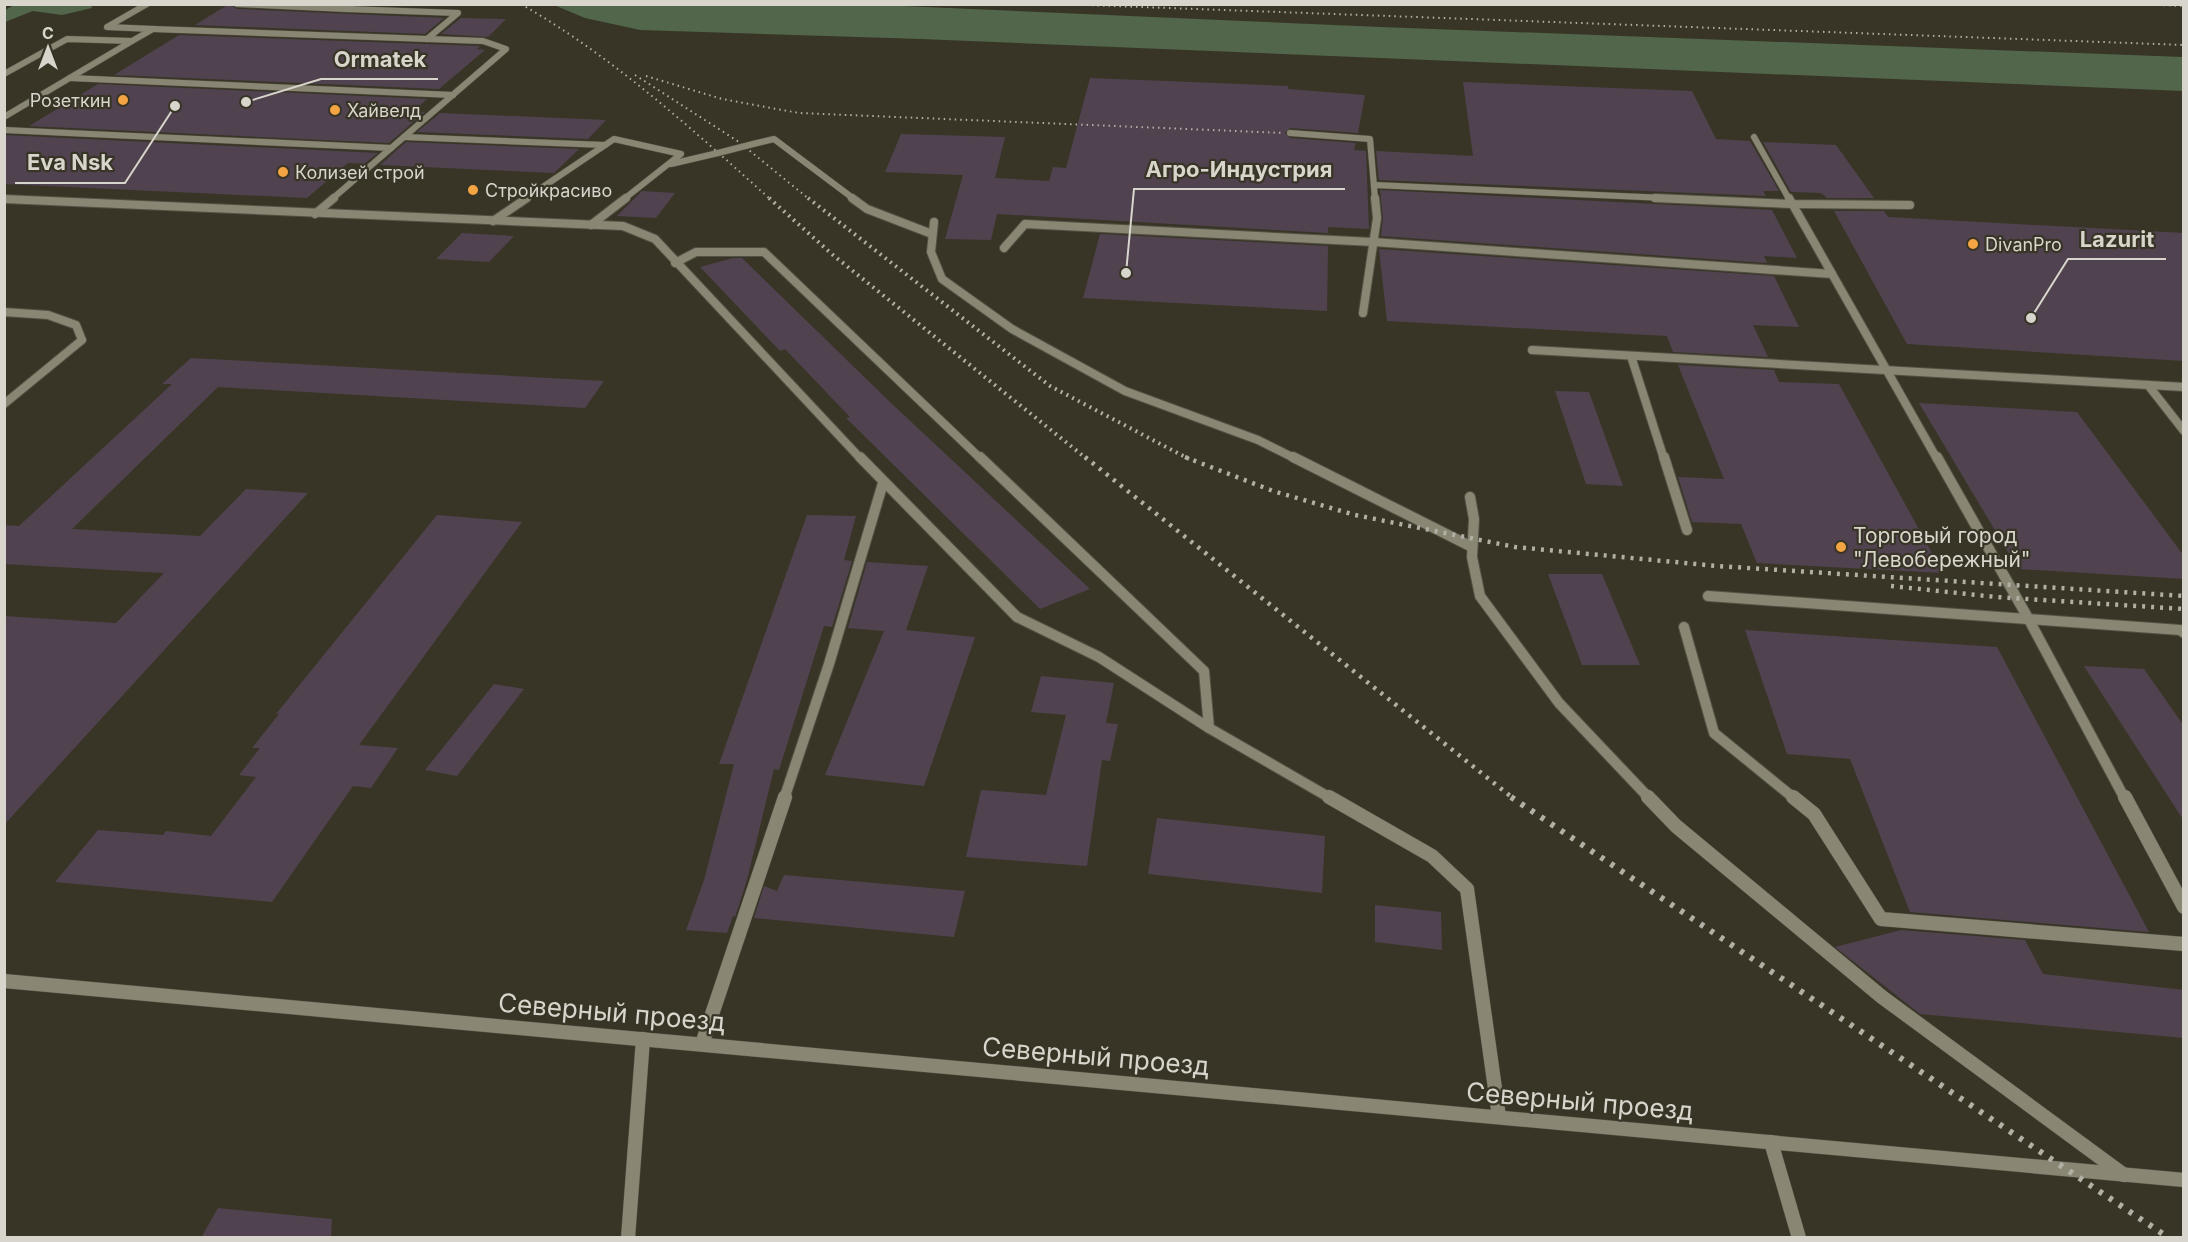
<svg xmlns="http://www.w3.org/2000/svg" width="2188" height="1242" font-family="Inter,sans-serif">
  <style>
    .green { fill: #51664a }
    .building { fill: #50434f }
    .lines { fill: none; stroke-linecap: round; stroke-linejoin: round }
    .minor-far3-casing { stroke: #535143; stroke-width: 7 }
    .minor-far2-casing { stroke: #535143; stroke-width: 10 }
    .minor-far1-casing { stroke: #535143; stroke-width: 12 }
    .minor-casing { stroke: #535143; stroke-width: 15 }
    .minor-far3 { stroke: #898674; stroke-width: 6 }
    .minor-far2 { stroke: #898674; stroke-width: 8 }
    .minor-far1 { stroke: #898674; stroke-width: 10 }
    .minor { stroke: #898674; stroke-width: 14 }
    .rail-far3 { stroke: #b2afa5; stroke-width: 2; stroke-dasharray: 1.5 4; stroke-linecap: butt }
    .rail-far2 { stroke: #b2afa5; stroke-width: 4; stroke-dasharray: 2 4.5; stroke-linecap: butt }
    .rail-far1 { stroke: #b2afa5; stroke-width: 4.5; stroke-dasharray: 3 6; stroke-linecap: butt }
    .rail { stroke: #b2afa5; stroke-width: 6; stroke-dasharray: 4 8; stroke-linecap: butt }
    .minor-bridge-casing { stroke: #535143; stroke-width: 7; stroke-linecap: butt }
    .minor-bridge { stroke: #898674; stroke-width: 6 }
    .poi-dot { fill: #f3a443; stroke: #383526; stroke-width: 2 }
    .labels { text-anchor: middle; dominant-baseline: central; stroke-width: 4.5; stroke-linejoin: round; paint-order: stroke }
    .far-poi-label { font-size: 18px; fill: #d7d5cc; stroke: #383526; text-anchor: start }
    .poi-label { font-size: 21px; fill: #d7d5cc; stroke: #383526; text-anchor: start }
    .near-street-label { font-size: 26px; fill: #d7d5cc; stroke: #383526 }
    .leader { fill: none; stroke: #d7d5cc; stroke-width: 2 }
    .callout-dot { fill: #d7d5cc; stroke: #383526; stroke-width: 2 }
    .callout-label { font-size: 22px; text-anchor: middle; font-weight: bold; fill: #d7d5cc; stroke: #383526; stroke-width: 4.5; stroke-linejoin: round; paint-order: stroke }
  </style>
  <rect width="100%" height="100%" fill="#383526"/>
  <g class="green">
    <path d="M16,4h75l1,4 -30,7 -29,-4 -28,11v-12z"/>
    <path d="M554,5h325l502,22 802,30v34l-1262,-52 -281,-9 -55,-12z"/>
  </g>
  <g class="building">
    <path d="M229,4l8,5 207,9 -19,16 -230,-9z"/>
    <path d="M461,18l45,1 -18,18 -47,-3z"/>
    <path d="M179,35l301,11 -3,3 8,1 -46,39 -325,-14z"/>
    <path d="M1090,78l198,8v3l77,6 -7,38 -68,-5 -5,5 5,5 66,5 -2,7 12,1 3,78 -41,-2v6l-331,-19 -6,26 -46,-1 18,-64 -78,-3 16,-38 104,3 -10,41 54,3 4,-14 13,1z"/>
    <path d="M1463,82l229,9 24,48 34,2 29,50h-16l3,5 -387,-16 -3,-29 97,5z"/>
    <path d="M98,84l329,15 -14,13h12l-36,31 -360,-17z"/>
    <path d="M440,113l166,7 -18,19 -171,-7z"/>
    <path d="M4,135l374,18 -14,11 -16,-1 -41,35 -303,-14z"/>
    <path d="M406,142l173,7 -25,24 -174,-8z"/>
    <path d="M1763,142l73,3 38,53h-47l-6,-5 -30,-1z"/>
    <path d="M1380,190l392,20 25,48 -33,-2 3,7 -386,-27 2,-18z"/>
    <path d="M642,191l33,2 -19,25 -39,-2z"/>
    <path d="M1834,211h50l4,6 296,16v128l-277,-17z"/>
    <path d="M462,233l52,3 -25,26 -53,-3z"/>
    <path d="M1100,234l228,12 -1,65 -244,-13z"/>
    <path d="M1379,249l395,27 25,51 -46,-2 15,32 -95,-5 -6,-16 -280,-15z"/>
    <path d="M733,258h9l148,144 200,187 -50,20 -194,-191 4,-1 -65,-68 -5,2 -80,-84z"/>
    <path d="M191,358l413,23 -19,27 -367,-21 -146,142 128,7 46,-47 62,4 -304,332v-209l112,7 48,-50 -160,-9v-39l15,1 153,-142h-10z"/>
    <path d="M1678,365l96,5 5,12 60,2 104,189 -186,-10 -16,-39 -49,-2 -14,-45 46,2z"/>
    <path d="M1555,391l34,1 34,94 -37,-2z"/>
    <path d="M1919,403l158,9 107,144v23l-166,-10z"/>
    <path d="M437,515l85,7 -163,223 39,3 -27,40 -18,-2 -81,116 -217,-20 43,-52 65,5 3,-4 45,5 45,-59 -17,-2 21,-27h-8l27,-34h-3z"/>
    <path d="M807,515l49,1 -12,44 8,1 -20,66 -8,-1 -45,144 -5,-1 -27,111 -12,37 -2,-1 -6,17 -41,-3 18,-50 30,-116h-15z"/>
    <path d="M867,562l61,4 -22,64 69,7 -51,149 -99,-11 59,-144 -36,-3z"/>
    <path d="M1548,574h54l38,91h-58z"/>
    <path d="M1745,630l252,17 152,285 -239,-20 -60,-153 -63,-5z"/>
    <path d="M2084,666l60,3 40,57v95z"/>
    <path d="M1041,676l73,7 -8,40 12,1 -8,37 -8,-1 -15,106 -121,-9 15,-67 65,5 20,-80 -35,-3z"/>
    <path d="M494,684l30,5 -67,87 -32,-6z"/>
    <path d="M1157,818l168,18 -3,57 -174,-19z"/>
    <path d="M784,875l181,16 -11,46 -200,-19 10,-32 13,5z"/>
    <path d="M1375,905l66,7 1,38 -67,-8z"/>
    <path d="M1901,930l124,10 18,34 141,16v48l-264,-24 -85,-67z"/>
    <path d="M218,1208l114,11 -1,19h-130z"/>
  </g>
  <g class="lines">
    <g class="minor-far3-casing">
      <g id="minor-far3">
        <path d="M237,4l109,5 5,-4"/>
        <path d="M346,9l112,4 -31,26"/>
        <path d="M153,29l330,12 23,8 -174,150"/>
        <path d="M132,41l21,-12 -46,-2 40,-23"/>
        <path d="M4,74l63,-35 65,2 -128,76"/>
        <path d="M70,78l383,17"/>
        <path d="M4,130l387,18"/>
        <path d="M1290,133l80,6 5,60"/>
        <path d="M404,137l201,8"/>
        <path d="M1754,137l35,62"/>
        <path d="M757,143l17,-4 80,60"/>
        <path d="M671,164l47,-11"/>
        <path d="M1374,185l314,14"/>
        <path d="M4,199h6"/>
        <path d="M525,199l89,-60 67,15 -57,45"/>
      </g>
    </g>
    <g class="minor-far2-casing">
      <g id="minor-far2">
        <path d="M852,198l15,11 65,25"/>
        <path d="M1655,198l137,6 118,1"/>
        <path d="M1789,198l148,261"/>
        <path d="M4,199l619,27 32,13 206,220"/>
        <path d="M315,214l19,-16"/>
        <path d="M493,221l34,-23"/>
        <path d="M934,222l-3,30 11,27 70,50 113,62 133,49 38,19"/>
        <path d="M591,225l35,-27"/>
        <path d="M1004,248l21,-24 348,18 459,32"/>
        <path d="M675,263l21,-11h68l217,207"/>
        <path d="M4,312l44,3 28,10 6,15 -78,64"/>
        <path d="M1363,313l14,-95 -2,-20"/>
        <path d="M1532,350l652,37"/>
        <path d="M1631,356l33,103"/>
        <path d="M2148,385l36,46"/>
      </g>
    </g>
    <g class="minor-far1-casing">
      <g id="minor-far1">
        <path d="M860,457l157,160 82,40 110,71 123,71"/>
        <path d="M980,457l224,214 5,57"/>
        <path d="M1293,457l179,90"/>
        <path d="M1664,457l23,73"/>
        <path d="M1937,457l91,161 97,181"/>
        <path d="M1470,497l4,22 -2,38 8,39 79,107 91,96"/>
        <path d="M1708,596l472,34 4,3"/>
        <path d="M1684,627l30,106 81,66"/>
        <path d="M784,799l45,-135 54,-181"/>
      </g>
    </g>
    <g class="minor-casing">
      <g id="minor">
        <path d="M1329,797l103,59 35,33 32,228"/>
        <path d="M1648,797l28,29 206,171 242,178"/>
        <path d="M1793,797l21,17 67,105 303,25"/>
        <path d="M2125,797l59,110"/>
        <path d="M4,981l2180,199"/>
        <path d="M702,1044l83,-247"/>
        <path d="M1771,1142l28,96"/>
        <path d="M628,1238l15,-199"/>
      </g>
    </g>
    <use href="#minor-far3" class="minor-far3"/>
    <use href="#minor-far2" class="minor-far2"/>
    <use href="#minor-far1" class="minor-far1"/>
    <use href="#minor" class="minor"/>
    <g class="rail-far3">
      <path d="M521,4c92,53 171,125 249,195"/>
      <path d="M1059,4l1125,41"/>
      <path d="M2136,4l48,2"/>
      <path d="M635,75l104,67 70,57"/>
      <path d="M646,76l76,23 77,14 485,20"/>
    </g>
    <g class="rail-far2">
      <path d="M769,198l64,57 254,204"/>
      <path d="M808,198l242,188 139,73"/>
    </g>
    <g class="rail-far1">
      <path d="M1085,457l429,342"/>
      <path d="M1185,457l88,34 82,24 160,32 202,19 467,30"/>
      <path d="M1891,586l105,11 188,12"/>
    </g>
    <path class="rail" d="M1511,797l658,441"/>
    <g class="minor-bridge-casing">
      <path id="minor-bridge" d="M718,153l39,-10"/>
    </g>
    <use href="#minor-bridge" class="minor-bridge"/>
  </g>
  <g class="poi-dot">
    <circle cx="123" cy="100" r="6"/>
    <circle cx="335" cy="110" r="6"/>
    <circle cx="283" cy="172" r="6"/>
    <circle cx="473" cy="190" r="6"/>
    <circle cx="1973" cy="244" r="6"/>
    <circle cx="1841" cy="547" r="6"/>
  </g>
  <g class="labels">
    <g class="far-poi-label">
      <text x="111" y="100" text-anchor="end">Розеткин</text>
      <text x="347" y="110">Хайвелд</text>
      <text x="295" y="172">Колизей строй</text>
      <text x="485" y="190">Стройкрасиво</text>
      <text x="1985" y="244">DivanPro</text>
    </g>
    <g class="poi-label">
      <text x="1853" y="535">Торговый город<tspan x="1853" dy="24">"Левобережный"</tspan></text>
    </g>
    <g class="near-street-label">
      <text transform="translate(612 1012) rotate(5)">Северный проезд</text>
      <text transform="translate(1096 1056) rotate(5)">Северный проезд</text>
      <text transform="translate(1580 1101) rotate(5)">Северный проезд</text>
    </g>
  </g>
  <path class="leader" d="M246 102L321 79H438M175 106L125 183H15M1126 273L1134 189H1345M2031 318L2068 259H2166"/>
  <g class="callout-dot">
    <circle cx="246" cy="102" r="6"/>
    <circle cx="175" cy="106" r="6"/>
    <circle cx="1126" cy="273" r="6"/>
    <circle cx="2031" cy="318" r="6"/>
  </g>
  <g class="callout-label">
    <text x="380" y="67">Ormatek</text>
    <text x="70" y="170">Eva Nsk</text>
    <text x="1239" y="177">Агро-Индустрия</text>
    <text x="2117" y="247">Lazurit</text>
  </g>
  <rect width="2188" height="1242" fill="none" stroke="#d7d5cc" stroke-width="12"/>
  <g transform="translate(48 48)" stroke="#383526" stroke-width="4.5" paint-order="stroke">
  <path d="M0-4.5L10 22L0 15L-10 22Z" fill="#d7d5cc"/>
  <text y="-9" font-size="16" font-weight="bold" text-anchor="middle" fill="#d7d5cc">С</text>
  </g>
</svg>
